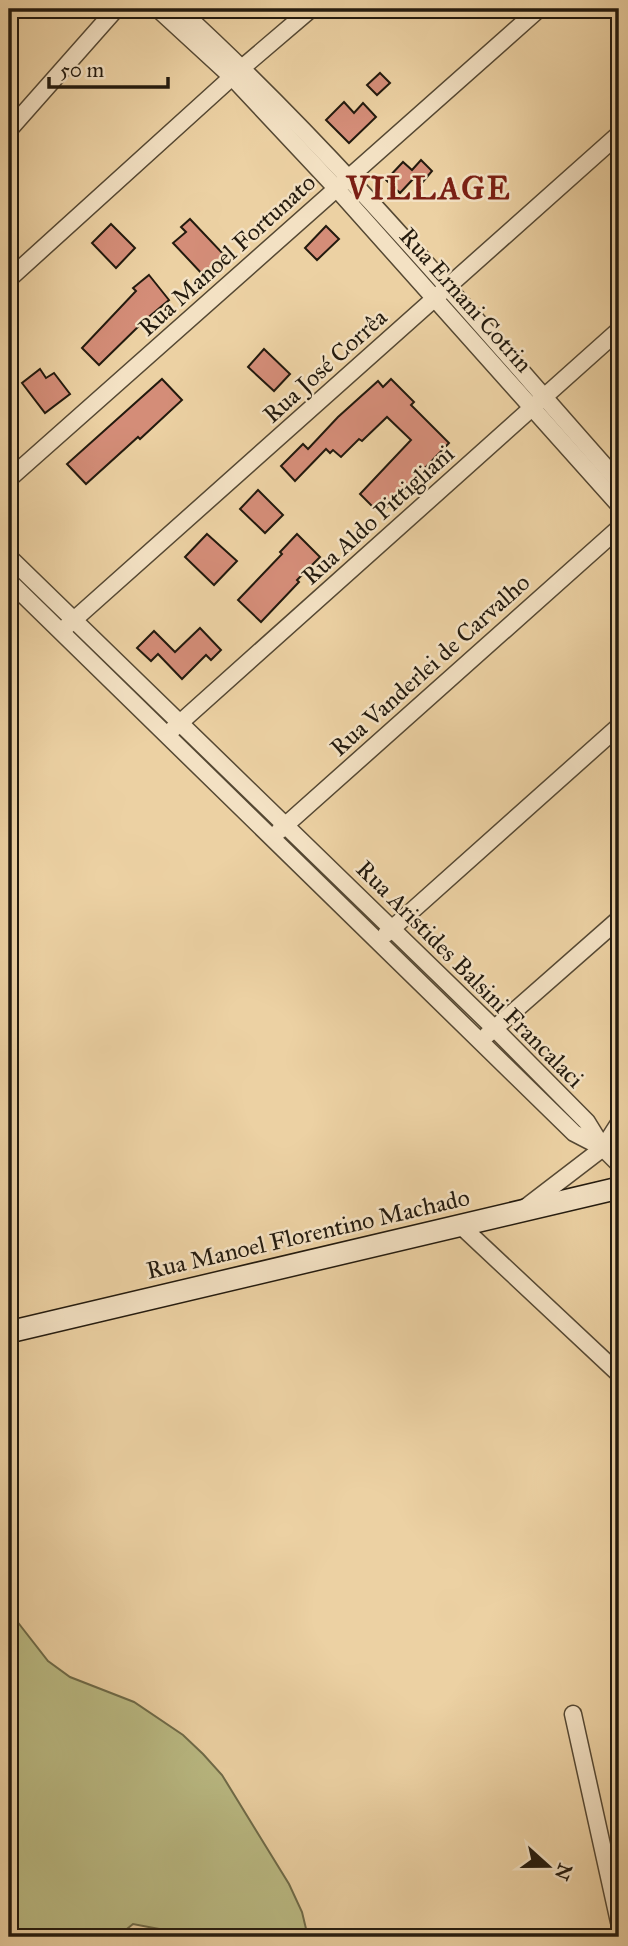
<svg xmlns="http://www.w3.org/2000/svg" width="628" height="1946" font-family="'IM FELL Great Primer',serif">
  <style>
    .green { fill: #baba83; stroke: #6e6a48; stroke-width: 2 }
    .building { fill: #d48d78; stroke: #231a0e; stroke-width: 2 }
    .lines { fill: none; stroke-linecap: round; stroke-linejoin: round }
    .street-casing { stroke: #554833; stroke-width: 19 }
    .secondary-casing { stroke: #231a0e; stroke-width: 24 }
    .street { stroke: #f3e1c3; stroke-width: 16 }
    .secondary { stroke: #f3e1c3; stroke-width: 21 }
    .labels { text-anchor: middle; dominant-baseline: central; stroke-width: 5; stroke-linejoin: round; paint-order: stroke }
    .street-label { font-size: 24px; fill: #231a0e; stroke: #f3e1c3 }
    .district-label { font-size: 32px; font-weight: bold; letter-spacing: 2px; fill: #7a1f14; stroke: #f3e1c3 }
  </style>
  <rect width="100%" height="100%" fill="#ecd1a3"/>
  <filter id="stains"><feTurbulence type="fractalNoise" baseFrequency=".00286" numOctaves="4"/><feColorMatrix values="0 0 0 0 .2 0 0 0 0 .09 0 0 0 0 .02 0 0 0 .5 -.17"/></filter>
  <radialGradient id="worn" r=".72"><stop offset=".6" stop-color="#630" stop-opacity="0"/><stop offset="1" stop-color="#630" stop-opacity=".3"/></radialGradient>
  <path class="green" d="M9,1611l39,50 22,16 64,25 49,33 20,19 19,21 67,109 13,28 6,25h-139l-10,-8 -26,-5 -16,13h-108z"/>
  <g class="building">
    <path d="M380,73l10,10 -13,12 -10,-10z"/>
    <path d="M344,102l10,11 9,-10 13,14 -27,26 -23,-23z"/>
    <path d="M421,160l11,11 -11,13 -7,-6 -14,15 -14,-13 17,-18 9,8z"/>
    <path d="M190,219l35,37 -21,20 -31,-33 13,-11 -5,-5z"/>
    <path d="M111,224l24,24 -19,20 -24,-25z"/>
    <path d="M326,226l13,13 -22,21 -12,-12z"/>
    <path d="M149,275l20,25 -25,21 -45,44 -17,-17 54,-57 -3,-3z"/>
    <path d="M264,349l26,25 -16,17 -26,-24z"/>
    <path d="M40,369l6,9 8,-5 16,21 -25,19 -23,-30z"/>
    <path d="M162,379l20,21 -42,39 -2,-2 -52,47 -19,-20z"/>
    <path d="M391,379l23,23 -3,3 38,38 -28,29 2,2 -43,40 -20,-20 51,-54 -24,-23 -25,24 -3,-2 -18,18 -8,-7 -3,3 -4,-4 -31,32 -14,-15 22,-22 5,5 30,-32 40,-36 5,6z"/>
    <path d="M258,490l25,25 -18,18 -25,-24z"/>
    <path d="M207,534l30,27 -23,24 -29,-28z"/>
    <path d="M297,534l23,23 -23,23 2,2 -38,40 -23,-22 44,-46 -2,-2z"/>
    <path d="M200,628l21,22 -10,10 -5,-5 -24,24 -24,-25 -7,7 -14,-13 17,-17 21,21z"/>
  </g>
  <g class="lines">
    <g class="street-casing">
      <g id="street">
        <path d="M158,9l74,68 104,111 283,317"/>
        <path d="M179,9c159,145 297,312 440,473"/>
        <path d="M9,130l107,-121"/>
        <path d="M9,279l234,-212 68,-58"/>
        <path d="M9,479l530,-470"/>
        <path d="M9,557l485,471 93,94 16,26 16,16"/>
        <path d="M9,581l565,552 27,14"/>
        <path d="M67,626l552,-492"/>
        <path d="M172,730l447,-400"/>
        <path d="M279,831l340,-303"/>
        <path d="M386,934l233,-208"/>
        <path d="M487,1035l132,-116"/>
        <path d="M526,1207l77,-59 16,-25"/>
        <path d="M460,1225l159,149"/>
        <path d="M573,1714l46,208"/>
      </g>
    </g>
    <g class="secondary-casing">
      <path id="secondary" d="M9,1332l610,-144"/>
    </g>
    <use href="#street" class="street"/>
    <use href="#secondary" class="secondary"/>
  </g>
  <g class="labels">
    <g class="street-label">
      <text transform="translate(227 255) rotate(-42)">Rua Manoel Fortunato</text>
      <text transform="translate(466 300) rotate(48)">Rua Ernani Cotrin</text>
      <text transform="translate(325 366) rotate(-42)">Rua José Corrêa</text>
      <text transform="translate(378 515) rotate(-42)">Rua Aldo Pittigliani</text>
      <text transform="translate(430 665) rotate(-42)">Rua Vanderlei de Carvalho</text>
      <text transform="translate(470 974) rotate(45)">Rua Aristides Balsini Francalaci</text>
      <text transform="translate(308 1234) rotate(-13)">Rua Manoel Florentino Machado</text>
    </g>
    <g class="district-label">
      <text x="429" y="188">VILLAGE</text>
    </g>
  </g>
  <rect width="628" height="1946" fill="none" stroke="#ecd1a3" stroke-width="35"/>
  <rect x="10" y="10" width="607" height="1925" fill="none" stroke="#231a0e" stroke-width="3.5"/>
  <rect x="18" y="18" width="593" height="1911" fill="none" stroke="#231a0e" stroke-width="2"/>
  <g transform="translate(548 1866) rotate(111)" stroke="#f3e1c3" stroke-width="5" paint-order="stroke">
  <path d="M0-5L12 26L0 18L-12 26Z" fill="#231a0e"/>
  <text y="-10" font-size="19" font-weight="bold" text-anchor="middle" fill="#231a0e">N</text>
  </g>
  <path d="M49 77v10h119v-10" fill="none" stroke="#231a0e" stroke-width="3.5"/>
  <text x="60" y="77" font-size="21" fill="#231a0e" stroke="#f3e1c3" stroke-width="5" paint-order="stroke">50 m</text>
  <rect width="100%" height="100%" filter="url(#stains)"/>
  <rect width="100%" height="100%" fill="url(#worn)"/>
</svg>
